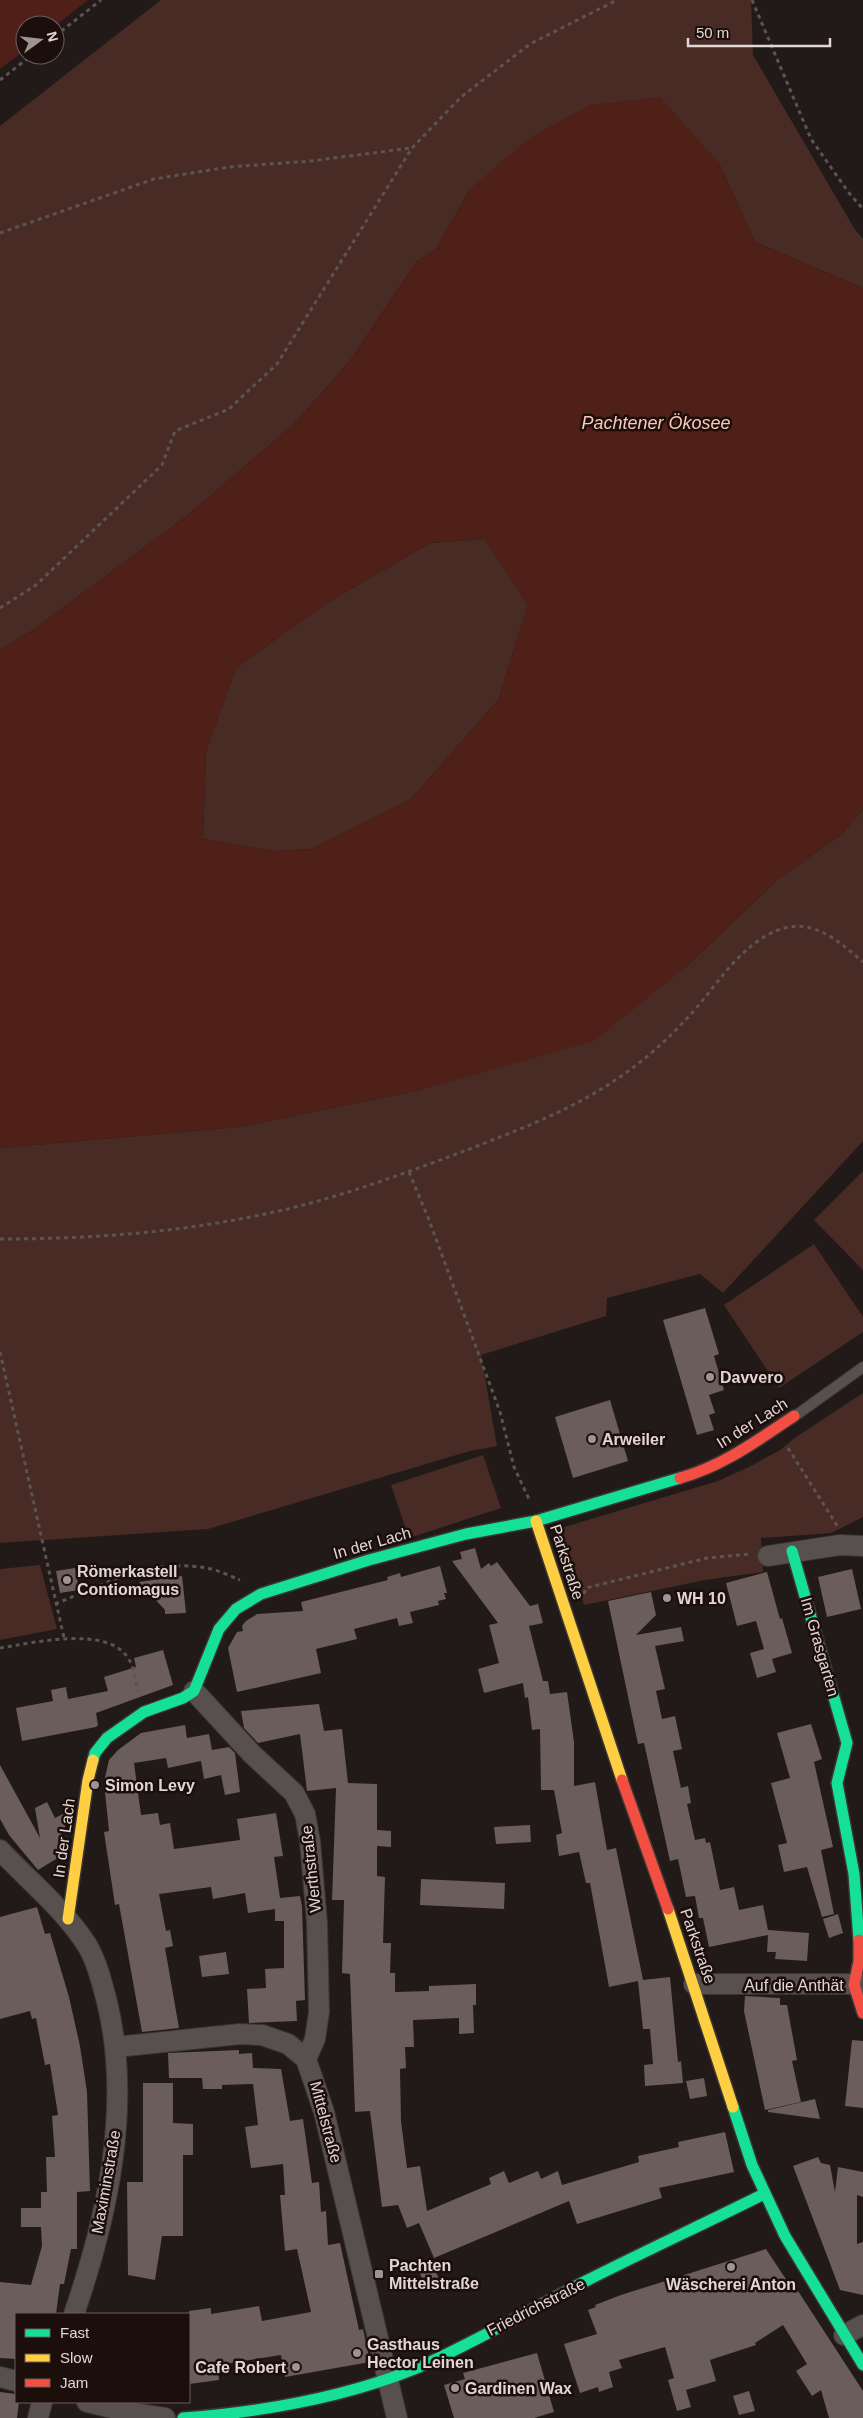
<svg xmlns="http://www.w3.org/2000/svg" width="863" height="2418" font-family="Helvetica,sans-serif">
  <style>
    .green { fill: #482b25 }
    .water { fill: #4e2017; fill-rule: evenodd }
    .building { fill: #6b5d59 }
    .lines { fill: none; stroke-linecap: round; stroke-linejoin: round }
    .lane-casing { stroke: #3b3533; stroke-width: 12 }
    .street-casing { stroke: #3b3533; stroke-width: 22 }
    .fast-casing { stroke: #3b3533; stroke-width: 14 }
    .slow-casing { stroke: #3b3533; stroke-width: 14 }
    .jam-casing { stroke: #3b3533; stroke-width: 14 }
    .path { stroke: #5b5453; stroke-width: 3; stroke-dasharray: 4 4; stroke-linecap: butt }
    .lane { stroke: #58504e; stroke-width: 10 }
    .street { stroke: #58504e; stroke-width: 20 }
    .fast { stroke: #16e098; stroke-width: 11 }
    .slow { stroke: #ffcf43; stroke-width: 11 }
    .jam { stroke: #f24e42; stroke-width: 11 }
    .poi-dot { fill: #9e9492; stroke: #1c0e0b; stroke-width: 2 }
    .labels { text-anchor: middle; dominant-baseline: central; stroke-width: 5; stroke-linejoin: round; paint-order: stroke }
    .poi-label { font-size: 16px; font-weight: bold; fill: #e1d6d4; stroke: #1c0e0b; text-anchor: start }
    .street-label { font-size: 16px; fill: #e1d6d4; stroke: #1c0e0b }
    .water-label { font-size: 18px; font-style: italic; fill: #fec8bb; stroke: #1c0e0b }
  </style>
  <rect width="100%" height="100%" fill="#211a18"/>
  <g class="green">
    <path d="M161,0h590l2,55 101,173 9,11v49l-108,-46 -36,-79 -249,26 -34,60 -20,13 -67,100 -55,62 -105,90 -156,116 -33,20v-524z"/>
    <path d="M485,539l43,66 -30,95 -87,99 -100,50 -37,2 -71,-12 3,-88 30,-83 89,-64 105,-61z"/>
    <path d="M863,809v332l-140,152 -23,-19 -93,24 -1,18 -125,39 16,91 -27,5 -262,78 -208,14v-395l240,-21 180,-37 268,-125 90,-86 64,-45z"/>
    <path d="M863,1171v99l-49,-50z"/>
    <path d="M814,1244l49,73v15l-84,56 -55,-83z"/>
    <path d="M863,1393v124l-32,16 -70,5 2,34 -58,8 -121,25 -23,-77 157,-47 31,-14 31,-17 16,-13z"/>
    <path d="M483,1455l18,53 -92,30 -18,-53z"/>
    <path d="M40,1565l17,64 -57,11v-71z"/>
  </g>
  <g class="water">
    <path d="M0,0h88l-33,26 -30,-1v25l-25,19z"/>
    <path d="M660,97l59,66 36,79 108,46v521l-21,25 -64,45 -90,86 -94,76 -174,49 -180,37 -240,21v-498l33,-20 156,-116 105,-90 55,-62 67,-100 20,-13 34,-60 59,-51 61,-33zM485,539l43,66 -30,95 -87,99 -100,50 -37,2 -71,-12 3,-88 30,-83 89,-64 105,-61z"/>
  </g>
  <g class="building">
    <path d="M705,1308l14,46 -5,2 10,34 -15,5 6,18 -6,2 5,15 -17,5 -34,-115z"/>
    <path d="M610,1400l18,61 -55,17 -18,-61z"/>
    <path d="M475,1548l6,21 8,-6 2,3 6,-4 33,44 8,-2 5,19 -14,3 14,55h5l2,13 17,-2 7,50v44l21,-4 12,68 9,-2 27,132 27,-3 8,85 3,-1 2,22 -38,3 -1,-21 9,-1 -3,-35h-7l-5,-48 -29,6 -19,-104h-4l-7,-31 -20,4 -3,-21 6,-2 -8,-43h-13l-1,-61 -8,1 -4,-33 -3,1 -2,-15 -39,10 -6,-24 21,-6 -10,-38 9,-2 -46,-62 10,-2 -2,-7z"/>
    <path d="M440,1566l7,27h-3l2,6 -8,2 1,4 -29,7 3,11 -14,3 -2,-8 -43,11 3,10 -41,10 5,24 -84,19 -9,-44 9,-16 6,-1 -1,-5 4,-5 11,-7 46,-3 -2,-9 87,-22 -1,-3 13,-4 1,4z"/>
    <path d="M75,1568l4,22 -19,3 -4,-22z"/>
    <path d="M852,1569l9,40 -34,8 -9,-40z"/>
    <path d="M767,1572l13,47 2,-1 10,35 -20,6 4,13 -19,6 -7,-25 14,-4 -8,-28 -19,5 -11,-43z"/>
    <path d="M182,1576l4,37 -21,1v-4l-26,-28z"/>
    <path d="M651,1592l5,23 -20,20 45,-8 3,14 -29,5 10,43 -9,2 6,28 13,-3 7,33 -9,2 8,37 7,-2 3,17 -4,1 8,36 10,-2 1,5 4,-1 10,48 14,-3 5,23 24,-5 5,25 41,3 -2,28 -32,-2 1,-7h-9l1,-17 -59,12 -6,-29h-4l-4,-22 -9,1 -8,-38 -8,2 -26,-118 -6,1 -30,-143z"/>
    <path d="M163,1650l10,35 -77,28 2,12 -2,2 -74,14 -6,-33 37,-7 -2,-11 15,-3 2,12 40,-8 -4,-14 32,-10 -2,-9z"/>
    <path d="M319,1704l5,27 18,-2 6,54 29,1v46l14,1v16l-14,-1v30l8,1 -2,66h8l-1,30h5v19l34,-1v-5l47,-2v21h-3l1,28 -15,1v-16l-46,2 1,27h-9l1,21 -6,1 1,52 6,47 13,-2 7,45 64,-27 -2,-6 15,-7 5,12 29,-12 3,8 17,-8 4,14 77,-23 -1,-6 41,-9 -1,-5 47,-10 9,40 -75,16 3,10 -85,26 -8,-23 -135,57 -15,-35 -12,5 -9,-23 -16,2 -12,-96 -15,1 -5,-138 -8,-1 2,-73h-12l4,-112 -29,3 -7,-57 -42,9 -14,-15 -3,-17z"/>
    <path d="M811,1724l11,35 -8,3 19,85 -12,3 13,64 -12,3 -15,-50 -23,5 -6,-27 9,-2 -16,-60 19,-5 -13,-45z"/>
    <path d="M185,1725l2,13 22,-4 3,16 17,-3 6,6 5,39 -15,3 -4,-20 -17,4 -3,-18 -33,7 -2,-10 -32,5 7,52 17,-2 2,12 10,-2 4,26 66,-9 -3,-21 39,-6 7,43 -9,1 6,41 20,-2 2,10 3,94 -9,1 1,20 -48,2 -2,-34 19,-1 -1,-19 19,-1v-47h-9v-12l-27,4 -3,-20 -32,6 -2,-12 -52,7 7,37 4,-1 3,16 -8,2 14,80 -37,4 -23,-128 -4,1 -11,-73 5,-1 -5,-49 5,-22 9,-10 23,-17z"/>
    <path d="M0,1765l40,73 -5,-30 12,-6 8,16 10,-5v17l-4,2 2,9 -2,15 -23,14 -29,-35 -9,-16z"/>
    <path d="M530,1825l1,17 -35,2 -2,-17z"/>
    <path d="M421,1879l84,4 -1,26 -84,-4z"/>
    <path d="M37,1907l8,27 5,-1 19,64 11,49 7,46 3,99 -13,1v57h-6l-7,35h-4l-4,30h-40v45l-16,-1v-76l31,3 11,-39 -1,-19h-20v-19h20v-16h6l-1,-35h9l-3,-41 6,-1 -8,-51 -5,1 -9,-47 -4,1 -2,-8 -30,8v-102z"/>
    <path d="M838,1914l5,19 -14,5 -6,-19z"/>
    <path d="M226,1952l3,22 -27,3 -3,-21z"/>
    <path d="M745,1996l35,2v7h7l10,55 -5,1 9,41 -36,8 -21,-99z"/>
    <path d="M852,2040l11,1v67l-18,-2z"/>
    <path d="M239,2050v4l13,-1 1,15 28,1 9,52 13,-2 9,64 7,-1 2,30 5,-1 2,34 12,-2 19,87 4,-1 7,33 -85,15 -4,-22 -63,10 1,15 -30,4v-73l22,-3v6l48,-8 3,15 49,-9 -14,-63 -12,2 -5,-56h5l-2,-31 -32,4 -6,-41 13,-2 -5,-41 -31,1v4h-19l-1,-11h-33l-1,-25z"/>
    <path d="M704,2078l3,18 -17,3 -4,-18z"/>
    <path d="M143,2083h30v40l20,1v31h-10v81h-21l-7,44 -27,-5 -1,-93h16z"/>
    <path d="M815,2099l5,20 -52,-7v-2z"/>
    <path d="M818,2157l3,6 9,2 5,27 3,-25 25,5v25l-6,-2v49l6,-2v53l-23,-5 -47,-124z"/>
    <path d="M766,2249l29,44 3,-2 65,100v27h-34l-8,-28 -9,6 -16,-25 11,-7 -24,-39 -28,18 1,2 -46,15 6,21 -30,9 5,17 -14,4 -9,-31 6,-2 -9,-31 -46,13 3,8 -13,4 4,15 -14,5 -1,-5 -18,6 -16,-49 33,-10 -9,-24 8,-3 -1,-2 26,-10z"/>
    <path d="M432,2259l7,21 -15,5 -7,-21z"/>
    <path d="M537,2353l17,59 -20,6h-80l-10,-33 21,-6 -2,-6z"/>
    <path d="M749,2391l6,20 -16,4 -6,-19z"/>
    <path d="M0,2392l16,2v8h3l-2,16h-17z"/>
  </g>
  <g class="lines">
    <g class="lane-casing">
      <path id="lane" d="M795,1416l68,-49"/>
    </g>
    <g class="street-casing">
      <g id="street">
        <path d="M768,1556l72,-11 23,1"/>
        <path d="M194,1691l58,63 42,39 11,21 5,27 7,82 2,89 -4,27 -9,20"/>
        <path d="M0,1850c29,31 64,59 87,95 10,17 15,38 20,57 25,103 1,213 -33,312"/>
        <path d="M694,1984h169"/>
        <path d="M116,2047l124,-13 22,1 26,9 18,15 18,53 73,306"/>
        <path d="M844,2335l19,-10"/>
        <path d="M0,2377l16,4"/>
        <path d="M87,2402l51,12 27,4"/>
        <path d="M38,2418l4,-16"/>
      </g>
    </g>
    <g class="fast-casing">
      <g id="fast">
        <path d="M792,1551l55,192 -10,40 17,91 5,66"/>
        <path d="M93,1760l2,-7 12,-15 37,-26 39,-14 11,-7 25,-62 17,-20 25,-15 108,-34 97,-26 70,-13 144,-43"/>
        <path d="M733,2107l19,58 33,71 78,129"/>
        <path d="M183,2418c78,-6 156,-19 229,-48 59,-25 115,-59 172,-88 59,-30 120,-58 180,-88"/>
      </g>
    </g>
    <g class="slow-casing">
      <g id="slow">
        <path d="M536,1521l86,259"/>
        <path d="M668,1909l65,198"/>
        <path d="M68,1919l20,-139 5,-20"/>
      </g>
    </g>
    <g class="jam-casing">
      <g id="jam">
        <path d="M680,1478c43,-12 78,-38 114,-62"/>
        <path d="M622,1780l46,129"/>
        <path d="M859,1940v21l-5,24 9,28"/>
      </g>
    </g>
    <g class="path">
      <path d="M752,0l59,139 38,54 14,16"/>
      <path d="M55,36l46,-36"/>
      <path d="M0,80l32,-25"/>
      <path d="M0,233l154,-54 75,-12 82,-6 100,-13"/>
      <path d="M0,608l36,-23 126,-120 13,-34 54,-22 48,-45 135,-216 49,-51 69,-53 87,-44"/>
      <path d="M409,1172l20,48 71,192 14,55 15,32"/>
      <path d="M0,1239c87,0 174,-6 260,-24 71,-14 140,-40 207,-65 54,-21 110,-42 157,-76 25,-17 48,-39 68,-61 23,-26 40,-55 69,-74 42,-28 70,-5 102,23"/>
      <path d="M0,1352l64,286"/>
      <path d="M788,1448l50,79"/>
      <path d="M584,1594l2,-6 121,-30 43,-4"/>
      <path d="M55,1604c54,-21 92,-46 152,-36 11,2 23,8 33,12"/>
      <path d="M0,1648c32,-5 107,-23 128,10 6,8 7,23 10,33"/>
    </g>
    <use href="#lane" class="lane"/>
    <use href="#street" class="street"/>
    <use href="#fast" class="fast"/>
    <use href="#slow" class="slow"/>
    <use href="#jam" class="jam"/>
  </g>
  <g class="poi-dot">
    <circle cx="710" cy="1377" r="5"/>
    <circle cx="592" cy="1439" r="5"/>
    <circle cx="67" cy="1580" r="5"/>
    <circle cx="667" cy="1598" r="5"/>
    <circle cx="95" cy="1785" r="5"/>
    <circle cx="731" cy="2267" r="5"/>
    <rect x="374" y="2269" width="10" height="10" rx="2.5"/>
    <circle cx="357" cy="2353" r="5"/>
    <circle cx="296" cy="2367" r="5"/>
    <circle cx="455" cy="2388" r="5"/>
  </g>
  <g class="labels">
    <g class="poi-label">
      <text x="720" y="1377">Davvero</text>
      <text x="602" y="1439">Arweiler</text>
      <text x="77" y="1571">Römerkastell<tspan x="77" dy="18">Contiomagus</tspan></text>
      <text x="677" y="1598">WH 10</text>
      <text x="105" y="1785">Simon Levy</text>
      <text x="389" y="2265">Pachten<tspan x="389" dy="18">Mittelstraße</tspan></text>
      <text x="731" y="2284" text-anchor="middle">Wäscherei Anton</text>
      <text x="367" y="2344">Gasthaus<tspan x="367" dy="18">Hector Leinen</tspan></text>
      <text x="286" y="2367" text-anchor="end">Cafe Robert</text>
      <text x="465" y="2388">Gardinen Wax</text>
    </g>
    <g class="street-label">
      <text transform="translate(752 1423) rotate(-32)">In der Lach</text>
      <text transform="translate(372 1543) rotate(-16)">In der Lach</text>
      <text transform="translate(567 1562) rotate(72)">Parkstraße</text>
      <text transform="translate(820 1647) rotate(74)">Im Grasgarten</text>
      <text transform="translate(64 1838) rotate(-82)">In der Lach</text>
      <text transform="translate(311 1869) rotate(-96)">Werthstraße</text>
      <text transform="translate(698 1946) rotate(71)">Parkstraße</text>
      <text x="794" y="1985">Auf die Anthät</text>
      <text transform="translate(326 2122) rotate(75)">Mittelstraße</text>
      <text transform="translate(106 2182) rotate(-80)">Maximinstraße</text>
      <text transform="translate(536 2307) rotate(-27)">Friedrichstraße</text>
    </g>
    <g class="water-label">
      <text x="656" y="423">Pachtener Ökosee</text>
    </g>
  </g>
  <rect x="15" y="2313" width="175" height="90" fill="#1c0e0b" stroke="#6b5e5b"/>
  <rect x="25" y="2329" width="25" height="8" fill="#16e098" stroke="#6b5e5b"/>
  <text x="60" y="2338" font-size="15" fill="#e1d6d4">Fast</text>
  <rect x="25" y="2354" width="25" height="8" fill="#ffcf43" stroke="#6b5e5b"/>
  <text x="60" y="2363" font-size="15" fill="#e1d6d4">Slow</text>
  <rect x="25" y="2379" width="25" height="8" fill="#f24e42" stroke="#6b5e5b"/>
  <text x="60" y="2388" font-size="15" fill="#e1d6d4">Jam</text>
  <g transform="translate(40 40) rotate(75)"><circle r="24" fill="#1c0e0b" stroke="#6b5e5b"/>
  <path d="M0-4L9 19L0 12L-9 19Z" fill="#9e9492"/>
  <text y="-8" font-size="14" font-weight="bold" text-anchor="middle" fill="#e1d6d4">N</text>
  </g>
  <path d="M688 38v8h142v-8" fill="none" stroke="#e1d6d4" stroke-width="2.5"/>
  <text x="696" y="38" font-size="15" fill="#e1d6d4" stroke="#1c0e0b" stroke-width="4" paint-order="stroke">50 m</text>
</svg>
